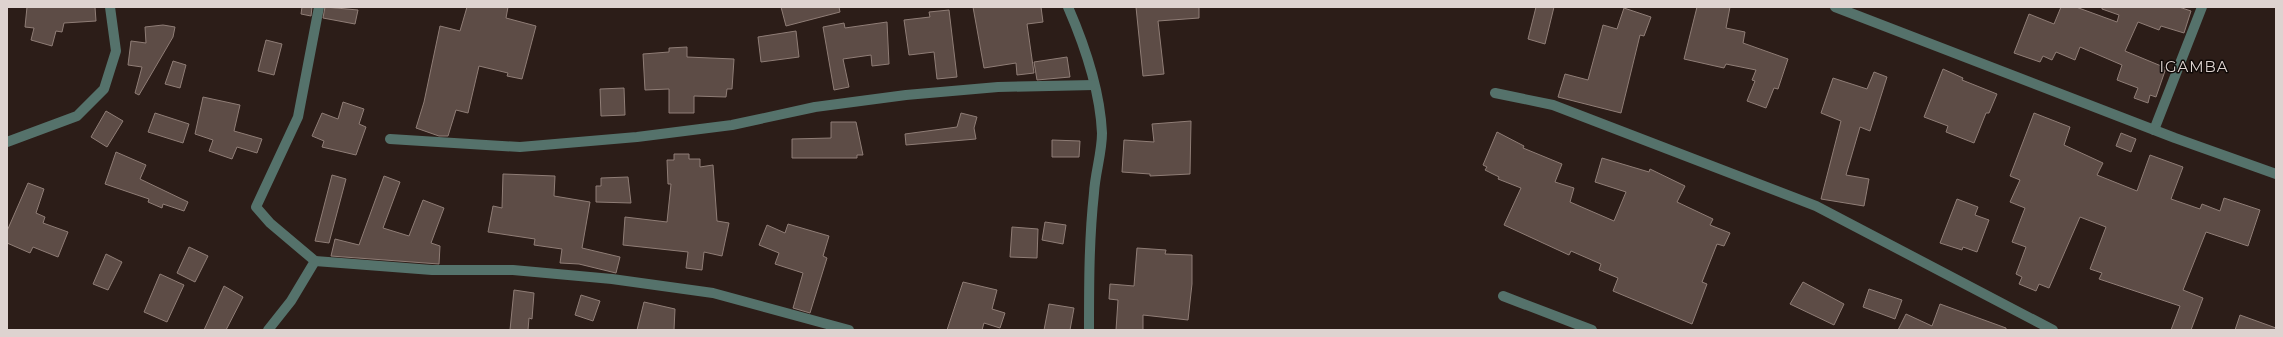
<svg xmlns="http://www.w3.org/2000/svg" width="2283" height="337" font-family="Montserrat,sans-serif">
	<rect width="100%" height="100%" fill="#2c1d18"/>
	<g fill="#5d4c46" stroke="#8f7d76">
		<path d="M27 7H95L96 21 64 23 62 32 56 31 52 46 31 40 34 28 25 27Z"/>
		<path d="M302 7H312L311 16 301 14Z"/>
		<path d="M325 7 358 10 355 24 323 18Z"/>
		<path d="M467 7H508L506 18 536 26 522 79 507 76 508 73 479 66 468 113 456 110 448 136H439L416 128 424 102 440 26 460 31Z"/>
		<path d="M781 7H839L840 12 786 26Z"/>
		<path d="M973 7H1041L1043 22 1027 24 1034 73 1017 75 1016 63 984 68Z"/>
		<path d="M1136 7H1199V18L1158 21 1164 74 1143 76Z"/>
		<path d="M1536 7H1554L1545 44 1528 39Z"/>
		<path d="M1697 7H1730L1726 28 1745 32 1743 43 1788 59 1778 89 1774 88 1766 108 1747 101 1755 81 1752 80 1756 70 1726 64 1724 68 1684 59Z"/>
		<path d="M2061 7H2076L2117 22 2119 15 2102 9V7H2179L2191 11 2184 33 2161 26 2159 30 2138 22 2125 51 2166 68 2156 97 2150 95 2148 103 2134 98 2138 88 2117 80 2122 65 2080 47 2075 60 2056 52 2052 60 2043 56 2040 62 2014 53 2029 14 2054 24Z"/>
		<path d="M1624 8 1651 17 1644 36 1640 35 1621 113 1558 97 1565 74 1588 80 1603 25 1617 29Z"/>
		<path d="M949 10 957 77 937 79 934 52 909 55 904 20 930 17 929 12Z"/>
		<path d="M887 22 889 64 872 66 871 55 843 59 849 87 834 90 823 27 844 23 845 28Z"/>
		<path d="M163 25 175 27 173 37 139 95 135 93 142 67 128 65 131 41 146 43 145 27Z"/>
		<path d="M796 31 799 57 761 62 758 37Z"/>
		<path d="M266 40 282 44 274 75 258 71Z"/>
		<path d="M687 47V57L734 59 732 89H727L726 97 694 96V113H669V89L645 90 643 54 669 52V48Z"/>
		<path d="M1067 57 1070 77 1037 80 1034 62Z"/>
		<path d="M173 61 186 65 180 88 165 84Z"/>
		<path d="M1943 69 1963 78 1962 80 1997 94 1989 113H1986L1974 143 1946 132 1948 126 1924 117Z"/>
		<path d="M1874 72 1887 77 1870 131 1860 127 1846 175 1869 179 1864 206 1821 199 1841 121 1821 113 1833 78 1867 89Z"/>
		<path d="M624 88 625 115 601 116 600 89Z"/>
		<path d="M203 97 240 105 234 131 262 139 257 153 237 147 232 159 209 151 213 140 195 134Z"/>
		<path d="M343 102 364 109 359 124 366 127 356 155 322 147 324 141 312 136 322 113 338 119Z"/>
		<path d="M106 111 123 121 107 147 91 137Z"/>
		<path d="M155 113 189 124 183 143 148 132Z"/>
		<path d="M961 113 977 117 974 128 976 139 906 145 905 134 957 127Z"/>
		<path d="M2034 113 2070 127 2064 145 2103 163 2097 175 2137 191 2150 155 2183 167 2171 199 2200 209 2202 204 2220 211 2224 198 2260 210 2248 246 2206 232 2183 290 2203 298 2191 330H2171L2180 306 2099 279 2102 273 2090 269 2106 227 2080 217 2049 288 2039 284 2036 291 2019 284 2022 277 2016 274 2026 247 2012 242 2025 208 2010 202 2020 180 2010 176Z"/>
		<path d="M1191 121 1190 174 1150 176V174L1122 172 1124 140 1154 142 1152 124Z"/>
		<path d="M831 122H856L863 155H857V158H792V139L831 138Z"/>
		<path d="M1497 132 1524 146 1523 148 1562 164 1555 182 1574 188 1570 202 1614 221 1626 192 1595 182 1602 158 1649 172 1650 169 1685 186 1677 202 1713 219 1710 225 1730 233 1724 246 1717 244 1702 282 1707 284 1692 324 1613 291 1618 278 1599 270 1601 264 1571 251 1569 255 1504 225 1521 188 1498 179 1499 177 1485 170 1487 167 1483 165Z"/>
		<path d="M2121 133 2136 139 2131 152 2116 146Z"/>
		<path d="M1052 140 1080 141 1079 157H1052Z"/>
		<path d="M116 152 146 165 140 179 188 202 184 211 163 204 162 208 148 202 149 199 105 184Z"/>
		<path d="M674 154H689V159H700V167L713 165 717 221 729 223 722 256 704 252 702 270 686 268 688 252 623 245 625 217 667 222 671 184H668L667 160H674Z"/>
		<path d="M503 174 555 176 554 196 590 202 582 248 620 257 616 273 579 264 560 263 562 249 534 245 535 239 488 232 493 206 502 208Z"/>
		<path d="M332 175 346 179 329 243 315 241Z"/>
		<path d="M384 176 400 182 383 228 409 236 423 200 444 208 431 243 440 246 439 264 331 256 335 239 359 245Z"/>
		<path d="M628 177 631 203 596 202V186H601V178Z"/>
		<path d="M28 183 44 189 36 213 45 217 43 223 68 232 58 257 33 247 30 253 7 243V231Z"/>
		<path d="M1957 199 1978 207 1975 215 1989 220 1977 252 1963 247 1962 250 1940 243Z"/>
		<path d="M1045 222 1066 225 1063 244 1042 240Z"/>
		<path d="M788 224 829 236 823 256 827 258 810 313 793 308 803 273 775 264 779 253 759 245 767 225 785 233Z"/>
		<path d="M1012 227 1038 229 1037 258 1010 257Z"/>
		<path d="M189 247 208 256 195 282 177 273Z"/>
		<path d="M1137 248 1166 250 1165 254 1192 255V284L1188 320 1143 315V330H1116L1118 300 1109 299 1110 284 1134 286Z"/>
		<path d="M106 254 122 262 108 290 93 284Z"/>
		<path d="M160 274 184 285 167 322 144 312Z"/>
		<path d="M963 282 997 290 992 309 1005 313 1000 328 984 323 982 330H947Z"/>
		<path d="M1803 282 1844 304 1834 325 1790 304Z"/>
		<path d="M224 286 243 297 226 330H204Z"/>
		<path d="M1869 289 1902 300 1895 319 1863 307Z"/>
		<path d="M514 290 534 293 532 319 529 318 528 330H510Z"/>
		<path d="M581 295 600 301 593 321 575 315Z"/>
		<path d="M644 302 675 309 674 330H637Z"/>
		<path d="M1049 304 1074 308 1070 330H1044Z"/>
		<path d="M1940 304 2006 328V330H1898L1906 314 1932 326Z"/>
		<path d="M2240 315 2276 328V330H2235Z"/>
	</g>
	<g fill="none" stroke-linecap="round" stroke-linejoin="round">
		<g stroke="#55726b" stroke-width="10">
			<path d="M1068 7C1085 46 1100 90 1102 133 1102 153 1095 173 1094 193 1089 239 1089 284 1089 330"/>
			<path d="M1835 7 2175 138 2276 174"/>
			<path d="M1495 93 1553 105 1816 206 2053 330"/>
			<path d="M2154 130 2202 7"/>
			<path d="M390 139 520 147 637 137 732 125 815 107 906 95 998 87 1094 85"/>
			<path d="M7 142 77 116 104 89 116 51 110 7"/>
			<path d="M315 261 432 270H513L612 279 713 293 849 330"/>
			<path d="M1503 296 1592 330"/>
			<path d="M268 330 291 301 315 261 270 223 256 207 298 117 319 7"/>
		</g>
	</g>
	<g text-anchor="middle" stroke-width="3" stroke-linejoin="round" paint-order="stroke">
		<g font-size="15" letter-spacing="1" fill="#ded3d0" stroke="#0f0907">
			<text x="2194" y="72">IGAMBA</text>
		</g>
	</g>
	<rect width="2283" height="337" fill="none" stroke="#ded3d0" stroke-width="16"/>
</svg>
